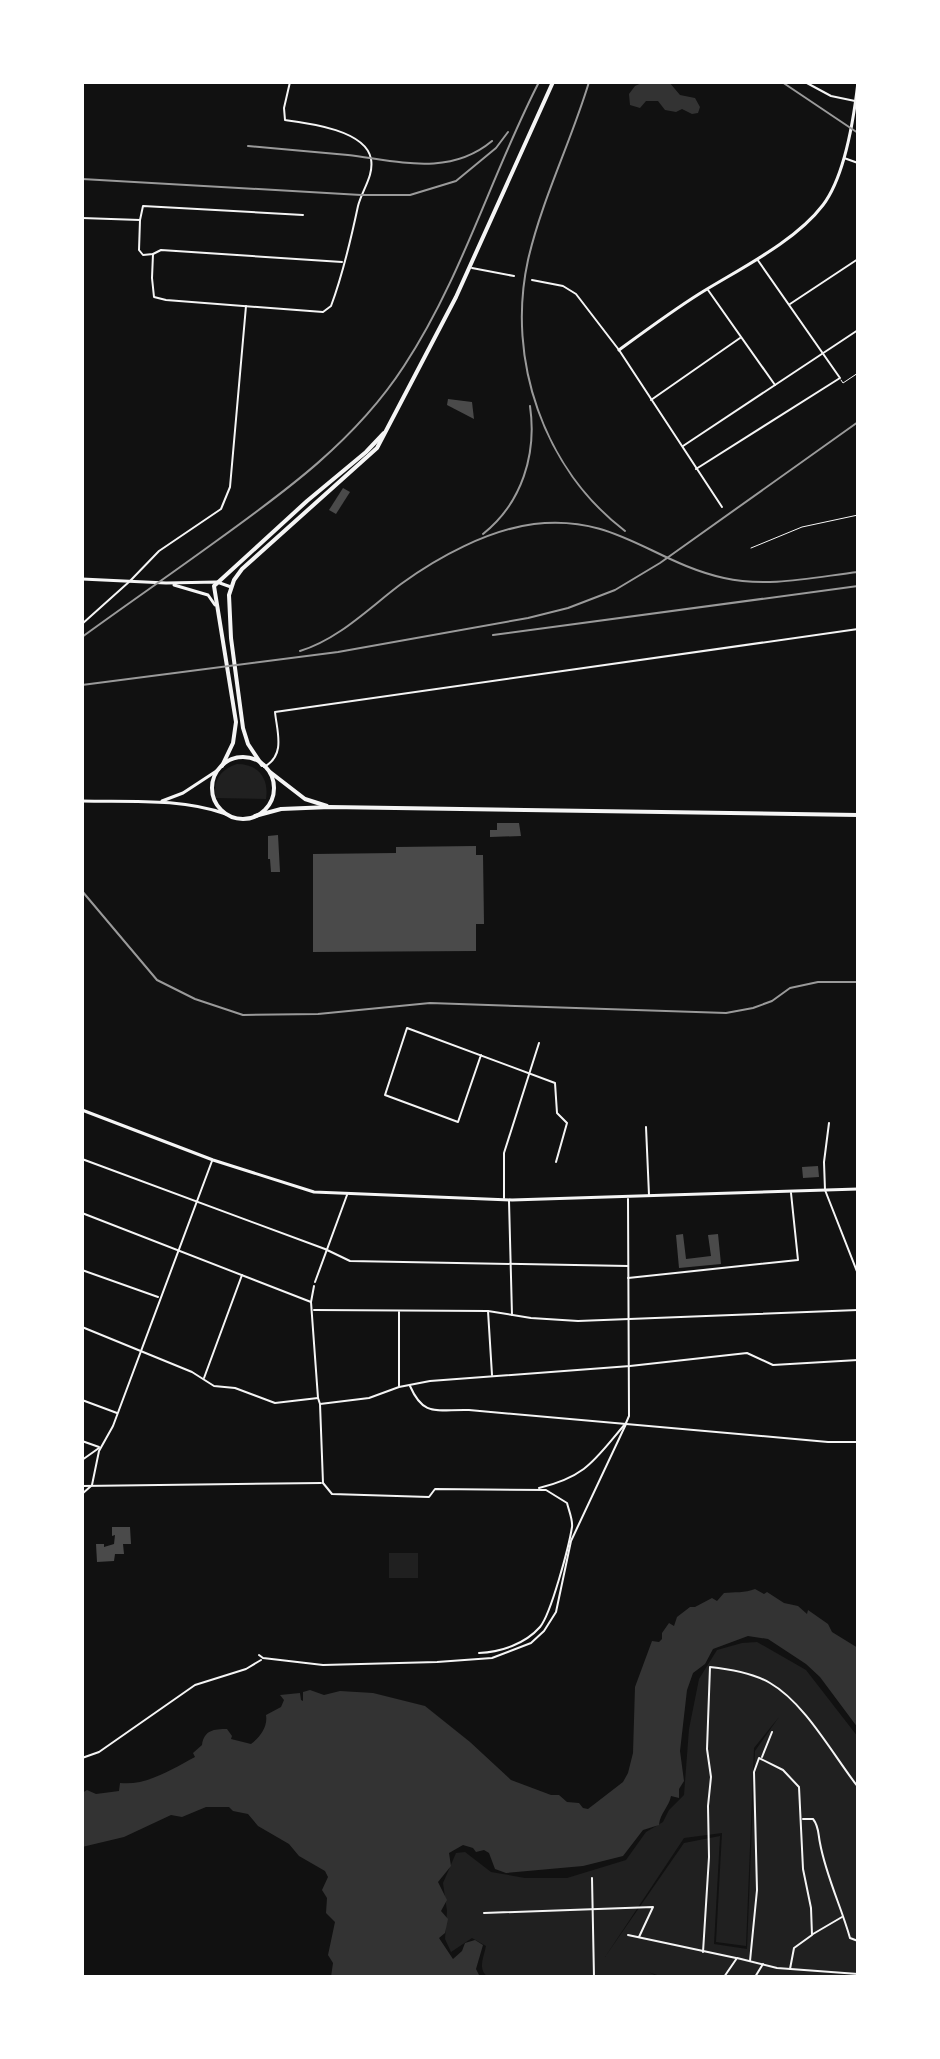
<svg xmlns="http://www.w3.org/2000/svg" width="940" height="2059" font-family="Lato,sans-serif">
	<rect width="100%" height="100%" fill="#111"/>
	<g fill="#202020" fill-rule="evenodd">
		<path d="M237 764C259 764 269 779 266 799L216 798C212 781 221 769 237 764Z"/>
		<rect x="389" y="1553" width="29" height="25"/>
		<path d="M757 1642 806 1670 858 1737V1977H663L648 1972 659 1977H488C477 1969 484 1957 486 1946L472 1938 451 1952 445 1939 447 1911 443 1883 456 1853 465 1852 491 1872 525 1878H567L626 1860 646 1832 663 1822 669 1810 684 1795 689 1729 699 1679 717 1650 742 1643ZM779 1717 755 1751 747 1949 714 1944 720 1836 684 1843 605 1957 684 1838 722 1833 716 1942 746 1946 754 1748Z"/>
	</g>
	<g fill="#333">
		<path d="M644 82H669L680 95 695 98 700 107 698 113 692 114 682 109 676 112 665 110 658 101H646L640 108 630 105 629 94 635 86Z"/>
		<path d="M755 1589 764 1594 767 1592 784 1603 798 1606 807 1614 808 1610 828 1624 832 1632 858 1648V1728L820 1677 806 1664 768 1639 748 1636 713 1649 705 1664 693 1673 687 1690 680 1751 684 1781 679 1789V1798L671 1796C669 1807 660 1813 659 1825L643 1830 623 1856 583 1866 506 1873 495 1869 489 1853 484 1850 476 1852 473 1848 463 1845 449 1853 451 1866 438 1882 447 1900 441 1911 448 1919 445 1933 439 1938 453 1959 462 1951 465 1943 475 1940 483 1945 476 1969 480 1977H331L333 1963 328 1955 335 1922 326 1913 327 1898 322 1890 328 1877 325 1871 299 1856 289 1844 258 1826 248 1814 233 1811 229 1807H206L182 1817 171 1815 124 1837 82 1847V1793L87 1790 96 1794 119 1791 120 1783C147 1786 172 1769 195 1757L193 1753 202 1745C204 1730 214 1729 227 1729L232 1736 231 1739 251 1744C260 1737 268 1727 266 1715L281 1707 284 1700 280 1695 300 1693 301 1700 303 1701V1692L310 1690 324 1695 340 1691 373 1693 425 1706 470 1742 511 1780 551 1795H559L567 1802 579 1803 583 1808 588 1809 623 1782 628 1773 633 1753 635 1687 652 1641 659 1642 662 1639V1633L669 1623 674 1626 677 1617 690 1607H695L712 1598 717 1601 724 1593C734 1592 745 1593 755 1589Z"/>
	</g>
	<g fill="#4a4a4a">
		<path d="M448 399 472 402 474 419 447 405Z"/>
		<path d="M343 488 350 492 336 514 329 510Z"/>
		<path d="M497 823H519L521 836 490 837V830H497Z"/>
		<path d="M278 835 280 872H271L270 859H268V836Z"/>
		<path d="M476 846V855H483L484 924H476V951L313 952V854L396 853V847Z"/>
		<path d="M818 1166 819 1177 803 1178 802 1167Z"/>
		<path d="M683 1234 686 1259 711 1256 708 1235 718 1234 721 1264 679 1268 676 1235Z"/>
		<path d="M112 1527H130L131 1544H123L124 1554H115L114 1561 97 1562 96 1544H104V1547L114 1544 115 1535 112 1536Z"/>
	</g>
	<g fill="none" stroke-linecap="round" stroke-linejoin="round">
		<g stroke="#f5f5f5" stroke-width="1">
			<path d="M841 380 843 383 858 373"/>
			<path d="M751 548 802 527 858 515"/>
		</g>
		<g stroke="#f5f5f5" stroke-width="2">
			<path d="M259 1655 263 1658 323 1665 437 1662 492 1658 531 1643 544 1631 556 1612 571 1541 626 1424"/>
			<path d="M82 1758 99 1752 195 1685 246 1669 261 1660"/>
		</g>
		<g stroke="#f5f5f5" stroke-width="2">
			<path d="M805 82 831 96 855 101"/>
			<path d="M844 158 858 163"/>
			<path d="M82 218 140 220 143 206 303 215"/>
			<path d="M140 220 139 250 143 255 153 254 161 250 342 262"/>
			<path d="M153 254 152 278 154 297 166 300 323 312 331 306C343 274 351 239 358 206 362 190 374 176 371 159 366 130 308 123 285 120L284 108 290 82"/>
			<path d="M472 268 514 276"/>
			<path d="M532 280 563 286 576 294 619 350 722 507"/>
			<path d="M708 290 775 385"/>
			<path d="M790 304 858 259"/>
			<path d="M651 400 740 338"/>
			<path d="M683 446 858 330"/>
			<path d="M696 469 840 378 757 259"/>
			<path d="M82 624 130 581 159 551 221 509 230 487 246 306"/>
			<path d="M264 767C286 755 277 732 275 712L858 629"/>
			<path d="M82 982V996"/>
			<path d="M481 1055 458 1122 385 1095 407 1028 555 1083 557 1113 567 1123 556 1162"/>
			<path d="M829 1123 824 1162 825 1190 858 1274"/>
			<path d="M646 1127 649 1195"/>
			<path d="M82 1159 325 1249 350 1261 628 1266"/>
			<path d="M504 1198V1153L539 1043"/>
			<path d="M509 1201 512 1315"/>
			<path d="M82 1213 311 1302"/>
			<path d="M82 1270 158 1297"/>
			<path d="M628 1278 798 1260 791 1193"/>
			<path d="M315 1282 347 1195"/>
			<path d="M314 1286 311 1302 318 1398 320 1404 323 1483"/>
			<path d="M314 1310 488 1311 531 1318 578 1321 858 1310"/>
			<path d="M488 1311 492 1375"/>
			<path d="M399 1312V1386"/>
			<path d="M82 1327 192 1372 214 1386 235 1388 275 1403 318 1398"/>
			<path d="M204 1378 242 1275"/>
			<path d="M410 1386C424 1418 437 1409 469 1410L828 1442H858"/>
			<path d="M82 1400 117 1413"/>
			<path d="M320 1404 369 1398 399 1387 430 1381 630 1366 747 1353 773 1365 858 1360"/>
			<path d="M82 1441 99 1447"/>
			<path d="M82 1460 99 1448"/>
			<path d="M323 1483 332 1494 429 1497 435 1489 546 1490 567 1503C569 1511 573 1520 572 1527 569 1546 551 1614 540 1627 525 1644 501 1652 479 1653"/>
			<path d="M92 1485 99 1451 113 1426 212 1161"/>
			<path d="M82 1486 321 1483"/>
			<path d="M539 1488C588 1476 595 1459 626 1423L629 1416 628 1199"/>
			<path d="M82 1494 91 1486"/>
			<path d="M762 1757 772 1732"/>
			<path d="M803 1819H813C819 1826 818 1834 820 1843 826 1876 841 1906 850 1938L858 1941"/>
			<path d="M592 1878 594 1977"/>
			<path d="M484 1913 653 1907 639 1937"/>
			<path d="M813 1934 842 1917"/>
			<path d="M628 1935 736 1958"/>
			<path d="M703 1952 709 1857 708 1806 711 1777 707 1749 710 1667C729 1669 753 1673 770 1683 805 1703 833 1755 858 1787"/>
			<path d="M750 1961 757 1890 754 1772 759 1758 783 1770 799 1787 803 1869 811 1908 812 1935 794 1948 790 1969"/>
			<path d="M724 1977 737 1958 777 1968 858 1974"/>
			<path d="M755 1977 763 1964"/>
		</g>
		<g stroke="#f5f5f5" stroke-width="3">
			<path d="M619 350C645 331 672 311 699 294 739 269 795 242 823 205 845 176 854 117 858 82"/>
			<path d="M82 579 166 583 217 582 231 587"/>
			<path d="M174 585 208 595 215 605"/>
		</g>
		<g stroke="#f5f5f5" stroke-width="3">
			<path d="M82 801C130 802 181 798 226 814"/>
			<path d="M162 801 183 793 218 770"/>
			<path d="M82 1110 213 1160 314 1192 512 1200 858 1189"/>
		</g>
		<g stroke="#f5f5f5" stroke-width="4">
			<circle cx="243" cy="788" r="31"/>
			<path d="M262 765 248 744 243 728 231 638 229 595 234 580 242 569 377 448 456 297 553 82"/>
			<path d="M222 766 233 743 236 722 214 586 307 501 366 452 384 433"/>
			<path d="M270 772 305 799 327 806"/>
			<path d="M255 816 281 809 330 807 858 815"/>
		</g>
		<g stroke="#9a9a9a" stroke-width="2">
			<path d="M589 82C571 142 542 199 528 260 506 360 544 469 625 531"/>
			<path d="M782 82 858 133"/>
			<path d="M248 146C281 149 315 152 348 155 397 161 449 177 492 141"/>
			<path d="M82 179 361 195H410L456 181 496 148 508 132"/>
			<path d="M483 534C522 503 537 454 530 406"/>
			<path d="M493 635 858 586"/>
			<path d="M82 637C126 605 171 574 215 542 286 491 356 440 404 366 462 278 491 175 539 82"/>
			<path d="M300 651C339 639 369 608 401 584 438 557 488 530 534 524 616 514 652 562 724 578 767 588 815 577 858 572"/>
			<path d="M82 685 338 652 528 618 568 608 615 590 660 563 858 422"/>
			<path d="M82 891 157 980 195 999 243 1015 318 1014 430 1003 726 1013 753 1008 772 1001 790 988 818 982H858"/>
		</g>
	</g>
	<rect width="940" height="2059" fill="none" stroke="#ffffff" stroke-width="168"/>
</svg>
